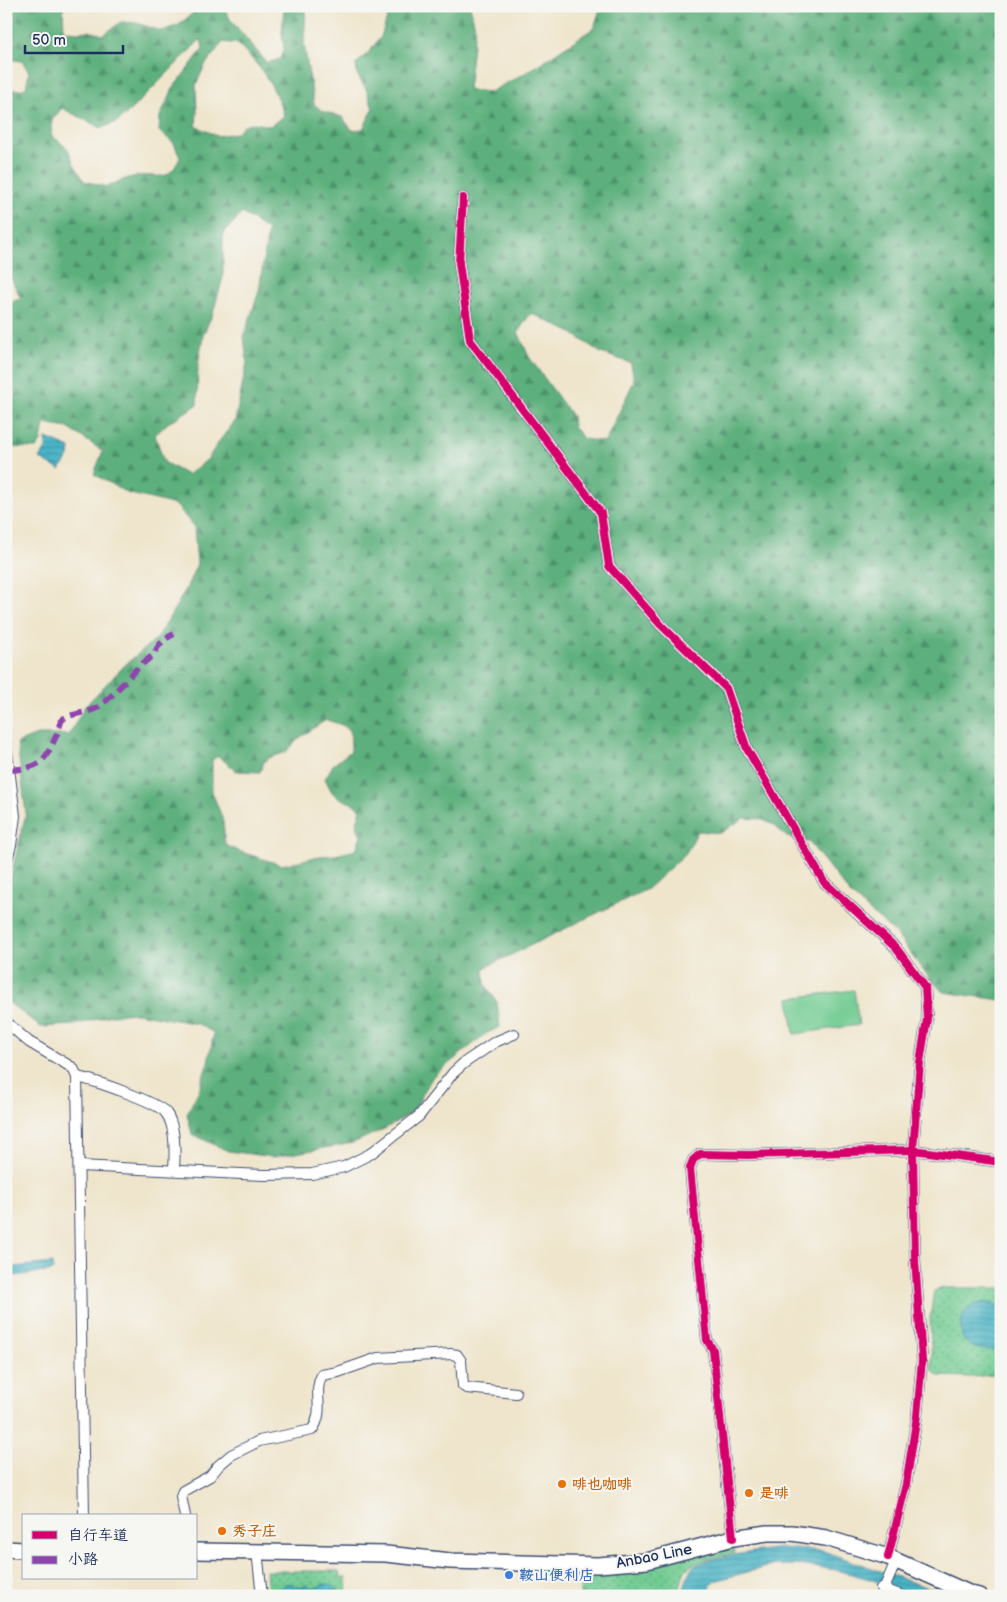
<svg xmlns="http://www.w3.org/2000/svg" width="1007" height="1602" font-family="'Balsamiq Sans','LXGW WenKai TC',sans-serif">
	<defs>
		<pattern id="forest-firs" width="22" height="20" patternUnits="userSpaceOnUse" patternTransform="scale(1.25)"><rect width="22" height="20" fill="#5db07d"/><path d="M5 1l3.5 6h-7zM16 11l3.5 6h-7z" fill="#4c906a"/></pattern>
		<pattern id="park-dots" width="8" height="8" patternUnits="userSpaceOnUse" patternTransform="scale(1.25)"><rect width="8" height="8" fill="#72cc93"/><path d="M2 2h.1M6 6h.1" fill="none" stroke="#5da67b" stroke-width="1.8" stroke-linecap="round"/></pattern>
		<pattern id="water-rules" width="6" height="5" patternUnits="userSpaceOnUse" patternTransform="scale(1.25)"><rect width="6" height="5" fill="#48b4c5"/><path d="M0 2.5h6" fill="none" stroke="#3b93a3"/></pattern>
	</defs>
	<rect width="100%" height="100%" fill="#f6f6f2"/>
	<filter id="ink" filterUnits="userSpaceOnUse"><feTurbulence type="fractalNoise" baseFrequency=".02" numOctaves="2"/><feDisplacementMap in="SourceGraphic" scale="10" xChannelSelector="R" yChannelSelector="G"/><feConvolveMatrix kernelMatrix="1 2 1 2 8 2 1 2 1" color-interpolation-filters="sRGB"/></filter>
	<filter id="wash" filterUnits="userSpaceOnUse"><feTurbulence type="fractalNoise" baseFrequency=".0096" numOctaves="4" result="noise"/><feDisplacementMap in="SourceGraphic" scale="20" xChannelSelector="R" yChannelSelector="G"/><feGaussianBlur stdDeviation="1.12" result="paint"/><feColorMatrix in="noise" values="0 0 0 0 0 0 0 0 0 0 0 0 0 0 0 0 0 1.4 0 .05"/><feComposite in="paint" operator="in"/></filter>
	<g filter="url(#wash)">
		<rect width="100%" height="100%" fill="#efe5cc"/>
		<path fill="#72cc93" stroke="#467e78" d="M854 990 859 1025 794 1034 789 998Z"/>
		<path fill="url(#forest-firs)" stroke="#3c706e" fill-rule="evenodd" d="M6 6H63L64 30 76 32 89 31 103 35 121 22 137 23 161 31 179 25 194 12 193 6H227L225 9 230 19 267 63 280 59 284 48 282 33 284 6H306L304 44 314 104 322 111 342 117 352 130 363 129 373 109 367 91 357 74 356 64 368 53 381 37 391 6H470L475 27 468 90 490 92 527 72 594 28 601 6H1001V1000L943 992 922 969 896 934 851 895 809 842 787 837 774 825 761 819 744 818 720 833 698 831 686 853 647 889 484 968 485 984 497 1002 500 1027 487 1033 433 1076 413 1112 386 1128 353 1143 273 1157 228 1151 192 1134 187 1114 199 1090 208 1062 214 1033 198 1024 137 1013 111 1015 74 1025 41 1027 8 1002 6 998V896L26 813 17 743 37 735H69L85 706 125 665 158 637 185 591 197 564 194 527 176 505 127 493 94 474 103 451 68 428 44 424 41 441 36 448 6 447V303L21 299 12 280 6 275V89L18 90 26 88 29 72 22 61 6 59ZM201 39 203 49 174 87 160 116 159 131 174 143 180 158C167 185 159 173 137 176 126 178 117 182 107 187L84 181 73 162 68 149 51 135 52 120 62 108 101 128 117 122 136 105ZM223 42 238 44C260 66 275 85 284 116L270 126 254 123 243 126 236 133 217 136 196 126 197 111 196 85 205 65ZM242 213 268 230 259 291 244 336 247 363 235 421 221 439 207 460 187 475 164 462 155 435 168 423 197 405 198 365 203 335 213 313 223 277V234ZM531 313 572 333 601 353 631 363 634 381 605 442 584 439 573 427 572 416 529 357 518 332ZM326 720C350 727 351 726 351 751L333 765 325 779C328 783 330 790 333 793 342 802 352 800 361 810L356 825 361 835 356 850 335 855 320 856 282 865 238 851 225 845 223 820 212 792V760L218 756 237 771 260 772 264 762 269 758 286 752 299 738Z"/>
		<g fill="url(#park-dots)" stroke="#467e78">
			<path d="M943 1288H1001V1374L972 1377 939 1376 932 1370 930 1318 934 1291Z"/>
			<path d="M734 1541 735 1553C723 1556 688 1561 684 1573 681 1581 681 1588 677 1596H580L581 1570Z"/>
			<path d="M266 1571H339L340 1577H346L347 1596H268Z"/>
		</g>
		<g fill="url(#water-rules)" stroke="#327292">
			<path d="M46 438 70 448 69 456 60 470 40 459 46 448Z"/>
			<path d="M52 1263 53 1271 6 1277V1268Z"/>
			<path d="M986 1302 1001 1306V1350C990 1350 974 1351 966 1342 962 1339 961 1332 961 1327 961 1311 971 1304 986 1302Z"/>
			<path d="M782 1548 823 1551 952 1596H913L870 1579 836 1570 798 1565H774L718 1580 711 1585 709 1596H680C687 1588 685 1576 692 1568 701 1558 766 1550 782 1548Z"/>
			<path d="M287 1583 301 1588 306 1585 312 1589C323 1586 326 1579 337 1590L333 1596H285L279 1590Z"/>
		</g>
	</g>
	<g filter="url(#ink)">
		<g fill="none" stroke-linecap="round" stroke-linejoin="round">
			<defs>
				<g id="minor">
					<path d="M463 198 459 263 470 340 601 513 609 566 661 625 726 688 747 749 824 882 896 948 925 987 927 1019 920 1062 913 1150 915 1259 922 1360 917 1416 906 1484 888 1557"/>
					<path d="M6 744 15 816 11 845 6 863"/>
					<path d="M6 1022 29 1042 73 1068 77 1077 84 1516"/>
					<path d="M77 1077C93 1080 158 1102 166 1113 176 1126 175 1154 174 1169"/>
					<path d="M79 1166 264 1175 312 1174 344 1167 370 1154 419 1116 453 1073 464 1063 495 1042 514 1034"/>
					<path d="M185 1516 181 1496 183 1491 210 1476 219 1465 231 1455 259 1441 312 1430C326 1410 312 1393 322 1375L338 1372 378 1358 451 1354 457 1355 461 1361 463 1386 467 1388 516 1393"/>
					<path d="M733 1538 713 1350 707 1340 690 1168 693 1160 700 1154 748 1155 913 1150 1001 1162"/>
					<path d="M257 1551 262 1596"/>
					<path d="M881 1588 884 1589 896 1561"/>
					<path d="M884 1589 902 1596"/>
				</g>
				<g id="secondary">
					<path d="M6 1549 24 1550"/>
					<path d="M196 1551 386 1554 450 1561 598 1565 647 1561 733 1538 767 1533H792L826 1538 888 1557 971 1594 979 1596"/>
				</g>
			</defs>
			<use href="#minor" stroke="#3b4a6e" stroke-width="12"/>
			<use href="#secondary" stroke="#3b4a6e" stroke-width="18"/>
			<use href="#minor" stroke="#fff" stroke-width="10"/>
			<use href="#secondary" stroke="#fff" stroke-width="15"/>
			<path stroke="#8e44ad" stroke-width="6" stroke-dasharray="12 6" stroke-linecap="butt" d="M10 770C41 768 44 763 57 734 59 730 60 723 62 720 68 713 88 714 98 707 119 692 132 669 154 655 157 645 164 639 174 634"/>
			<defs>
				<g id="cycleway">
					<path d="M463 198 459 263 470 340 601 513 609 566 661 625 726 688 747 749 824 882 896 948 925 987 927 1019 920 1062 913 1150 915 1259 922 1360 917 1416 906 1484 888 1557"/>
					<path d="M733 1538 713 1350 707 1340 690 1168 693 1160 700 1154 748 1155 913 1150 1001 1162"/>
				</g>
			</defs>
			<use href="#cycleway" stroke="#f6f6f2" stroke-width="11"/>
			<use href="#cycleway" stroke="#d6006c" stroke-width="8"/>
		</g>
	</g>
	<g fill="#e8710a" stroke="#f6f6f2" stroke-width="2">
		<circle cx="562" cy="1484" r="5"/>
		<circle cx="749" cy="1493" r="5"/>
		<circle cx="222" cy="1531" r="5"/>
	</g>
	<circle fill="#3f7fe0" stroke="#f6f6f2" stroke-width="2" cx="509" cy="1575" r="5"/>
	<g text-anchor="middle" stroke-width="4" stroke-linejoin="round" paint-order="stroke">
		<g font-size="15" font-weight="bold" fill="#c56008" stroke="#f6f6f2" text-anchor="start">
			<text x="572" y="1489">啡也咖啡</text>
			<text x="759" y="1498">是啡</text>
			<text x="232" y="1536">秀子庄</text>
		</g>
		<g font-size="15" fill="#1b2f5e" stroke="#f6f6f2">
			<text transform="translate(654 1556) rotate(-11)" y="5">Anbao Line</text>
		</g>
		<g font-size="15" font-weight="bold" fill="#366cbe" stroke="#f6f6f2" text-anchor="start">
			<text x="519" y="1580">鞍山便利店</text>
		</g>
	</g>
	<rect width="1007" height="1602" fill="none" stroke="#f6f6f2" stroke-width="25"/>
	<rect x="22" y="1514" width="175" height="65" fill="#f6f6f2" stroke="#9ea6b7"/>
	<rect x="32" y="1531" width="25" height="8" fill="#d6006c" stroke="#9ea6b7"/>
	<text x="68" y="1540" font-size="15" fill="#1b2f5e">自行车道</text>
	<rect x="32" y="1556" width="25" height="8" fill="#8e44ad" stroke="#9ea6b7"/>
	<text x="68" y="1564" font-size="15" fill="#1b2f5e">小路</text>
	<path d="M25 45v8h98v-8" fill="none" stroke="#1b2f5e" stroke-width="2.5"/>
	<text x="32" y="45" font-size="15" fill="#1b2f5e" stroke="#f6f6f2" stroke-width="4" paint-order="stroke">50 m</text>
</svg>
